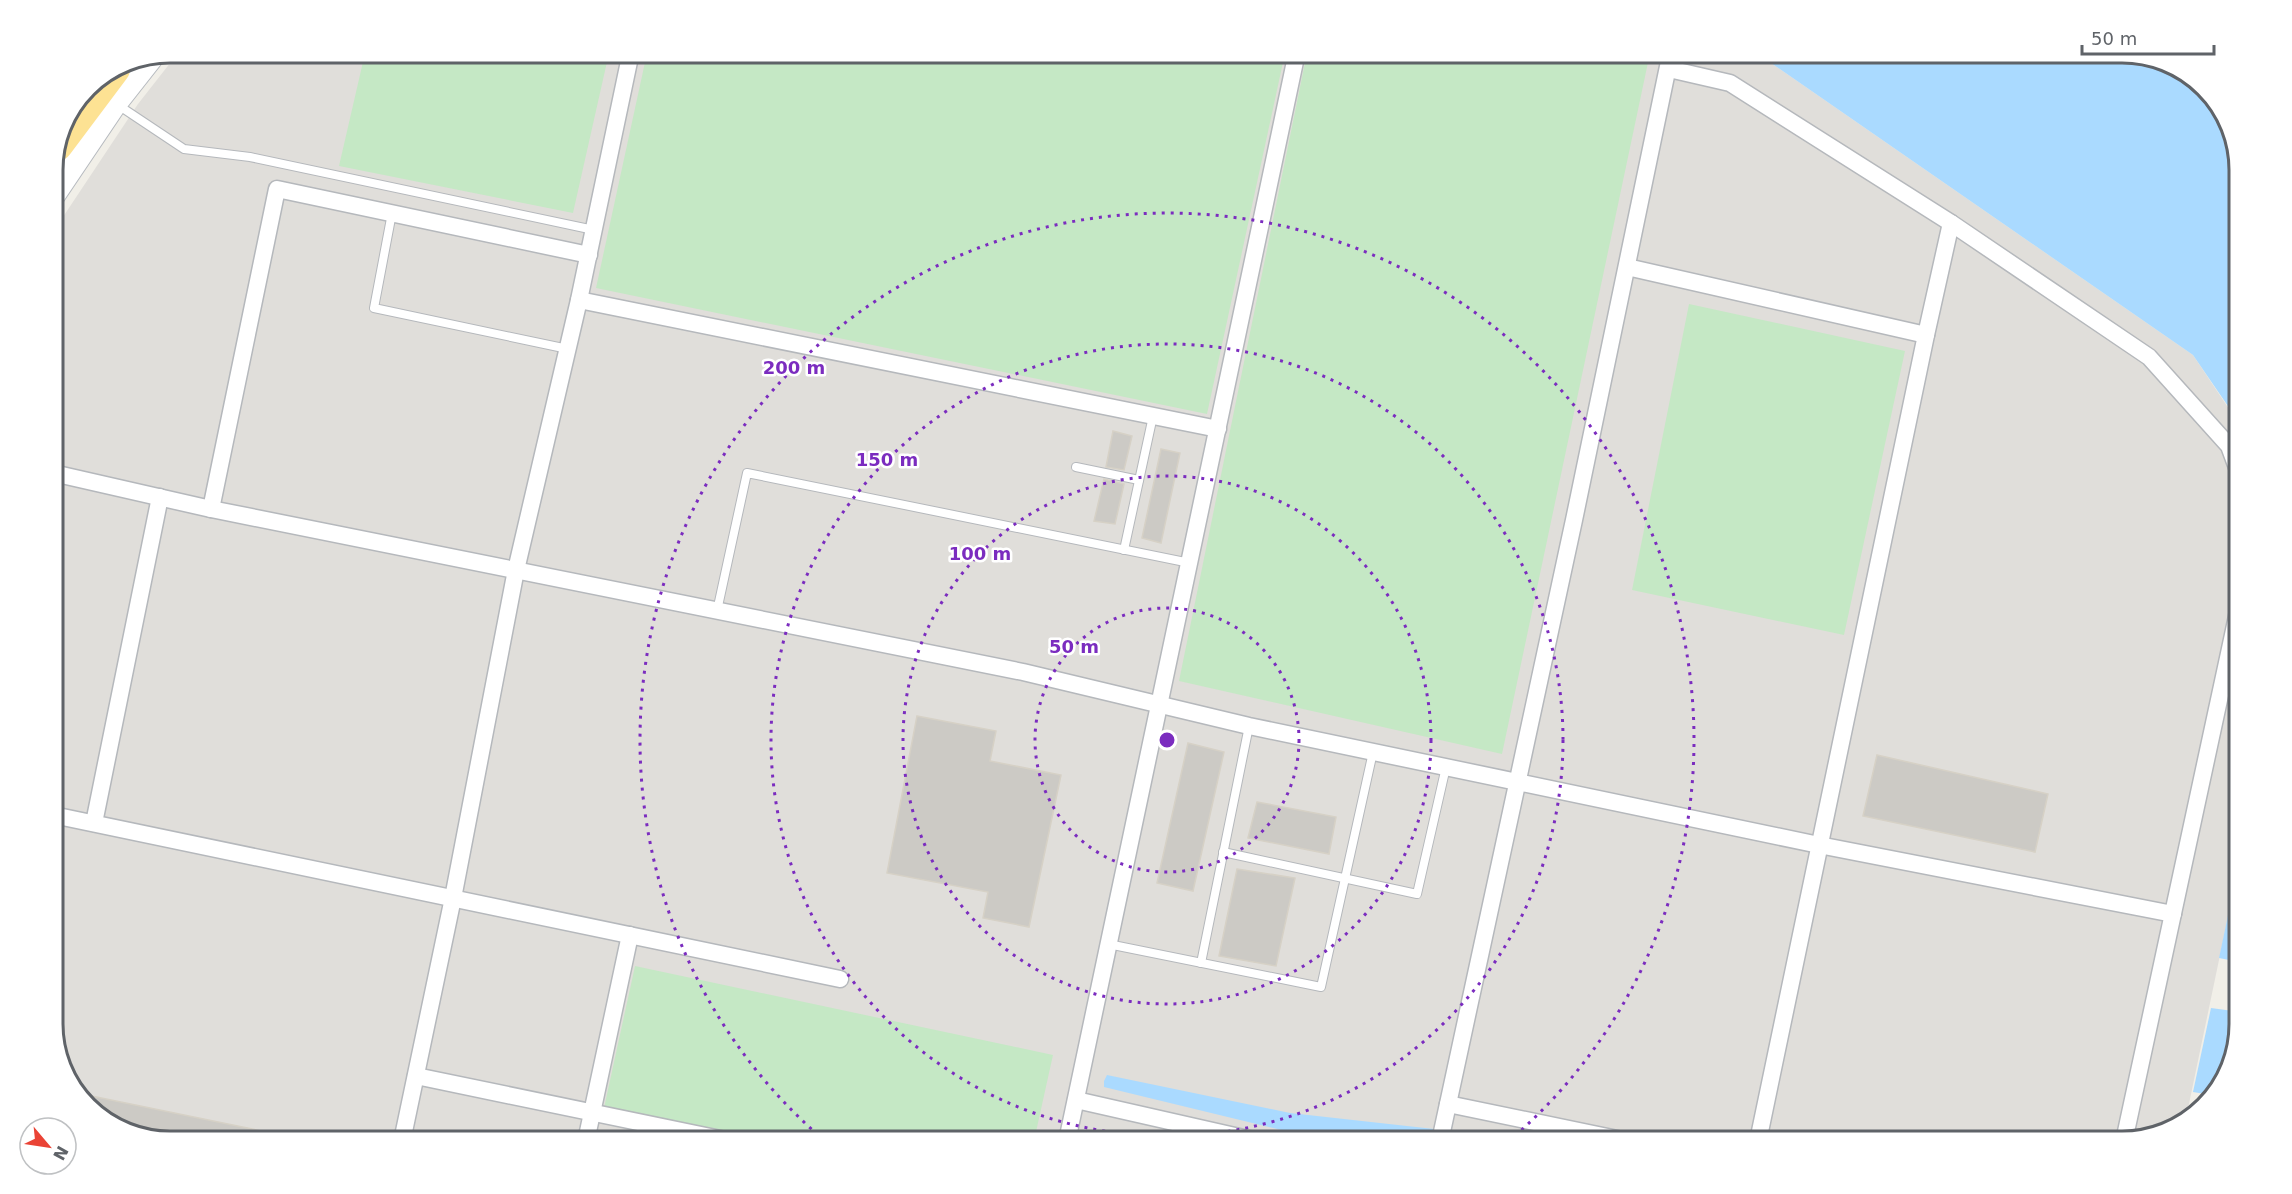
<svg xmlns="http://www.w3.org/2000/svg" width="2292" height="1194" font-family="'DejaVu Sans',sans-serif">
	<rect width="100%" height="100%" fill="#f1efe8"/>
	<path fill="#e0deda" d="M178 53H1761V56L2193 355 2239 424V864L2185 1123 2123 1141H170L118 1129 72 1089 53 1032V232L138 104Z"/>
	<g fill="#c5e8c5">
		<path d="M365 53H609L573 213 339 166Z"/>
		<path d="M647 53H1285L1207 414 596 288Z"/>
		<path d="M1307 53H1650L1502 754 1179 681Z"/>
		<path d="M1689 304 1905 351 1844 635 1632 590Z"/>
		<path d="M635 966 1053 1055 1034 1141H762L604 1108Z"/>
	</g>
	<g fill="#aadaff">
		<path d="M1761 53 2122 52 2174 65 2220 105 2239 162V405L2232 412 2193 355 1761 56Z"/>
		<path d="M2238 868H2239V962L2219 958Z"/>
		<path d="M2211 1008 2233 1011 2232 1017 2239 1019V1024L2227 1076 2211 1095 2193 1092Z"/>
		<path d="M1107 1075 1290 1113 1434 1129 1493 1141H1327L1104 1087V1081Z"/>
	</g>
	<g fill="#cccac5" stroke="#d6d1c6" stroke-width="1.5">
		<path d="M1113 431 1132 436 1124 470 1106 467Z"/>
		<path d="M1161 449 1180 453 1161 543 1142 538Z"/>
		<path d="M1104 479 1124 484 1115 524 1094 521Z"/>
		<path d="M917 716 996 731 990 761 1061 775 1029 927 983 918 988 892 887 873Z"/>
		<path d="M1188 743 1224 752 1193 891 1157 883Z"/>
		<path d="M1877 755 2048 794 2035 852 1863 816Z"/>
		<path d="M1257 802 1336 817 1329 854 1248 838Z"/>
		<path d="M1237 869 1295 878 1276 966 1219 956Z"/>
		<path d="M77 1093 281 1135V1142H170L118 1129Z"/>
	</g>
	<g fill="none" stroke-linecap="round" stroke-linejoin="round">
		<defs>
			<g id="lane">
				<path d="M118 105 184 149 250 157 594 230"/>
				<path d="M392 213 374 308 568 349"/>
				<path d="M1076 467 1139 480"/>
				<path d="M1124 550 1153 416"/>
				<path d="M717 611 747 473 1190 563"/>
				<path d="M1223 852 1417 894 1446 767"/>
				<path d="M1108 944 1321 987 1373 752"/>
				<path d="M1201 963 1249 726"/>
			</g>
			<g id="street">
				<path d="M1669 69 1730 83 1951 223 2149 357 2229 446 2239 473"/>
				<path d="M1627 267 1926 335"/>
				<path d="M579 300 1218 429"/>
				<path d="M53 473 211 509 1023 672 1249 726 1819 845 2173 914"/>
				<path d="M211 509 277 189 589 255"/>
				<path d="M53 815 840 979"/>
				<path d="M94 823 160 497"/>
				<path d="M416 1076 730 1141"/>
				<path d="M1076 1100 1257 1141"/>
				<path d="M1448 1104 1627 1141"/>
				<path d="M402 1141 453 898 516 570 579 300 631 52"/>
				<path d="M586 1141 630 935"/>
				<path d="M1067 1141 1297 52"/>
				<path d="M1440 1141 1574 520 1671 52"/>
				<path d="M1758 1141 1926 335 1951 223"/>
				<path d="M2124 1141 2239 607"/>
			</g>
			<path id="secondary" d="M53 195 115 103 152 56"/>
			<path id="highway" d="M57 145 114 69"/>
		</defs>
		<use href="#lane" stroke="#b5b8bc" stroke-width="10"/>
		<use href="#street" stroke="#b5b8bc" stroke-width="19"/>
		<use href="#secondary" stroke="#b6babf" stroke-width="26"/>
		<use href="#highway" stroke="#f9ab00" stroke-width="34"/>
		<use href="#lane" stroke="#fff" stroke-width="8"/>
		<use href="#street" stroke="#fff" stroke-width="16"/>
		<use href="#secondary" stroke="#fff" stroke-width="24"/>
		<use href="#highway" stroke="#fde293" stroke-width="32"/>
	</g>
	<g fill="none" stroke="#7b2cbf" stroke-width="3" stroke-dasharray="3 6">
		<circle cx="1167" cy="740" r="132"/>
		<circle cx="1167" cy="740" r="264"/>
		<circle cx="1167" cy="740" r="396"/>
		<path d="M825 1141A527 527 0 1 1 1509 1141"/>
	</g>
	<path d="M0 0H2292V1194H0ZM170 63H2122A107 107 0 0 1 2229 170V1024A107 107 0 0 1 2122 1131H170A107 107 0 0 1 63 1024V170A107 107 0 0 1 170 63Z" fill="#fff" fill-rule="evenodd"/>
	<path fill="none" stroke="#5f6368" stroke-width="3" d="M170 63H2122A107 107 0 0 1 2229 170V1024A107 107 0 0 1 2122 1131H170A107 107 0 0 1 63 1024V170A107 107 0 0 1 170 63Z"/>
	<circle cx="1167" cy="740" r="9" fill="#7b2cbf" stroke="#fff" stroke-width="3"/>
	<g font-size="18" text-anchor="middle" font-weight="bold" fill="#7b2cbf" stroke="#fff" stroke-width="5" stroke-linejoin="round" paint-order="stroke">
		<text x="794" y="374">200 m</text>
		<text x="887" y="466">150 m</text>
		<text x="980" y="560">100 m</text>
		<text x="1074" y="653">50 m</text>
	</g>
	<g transform="translate(48 1146) rotate(119)"><circle r="28" fill="#ffffff" stroke="#bfc1c3" stroke-width="1.5"/>
	<path d="M0-4.5L10 22L0 15L-10 22Z" fill="#ea4335"/>
	<text y="-9" font-size="16" font-weight="bold" text-anchor="middle" fill="#5f6368">N</text>
	</g>
	<path d="M2082 45v9h132v-9" fill="none" stroke="#5f6368" stroke-width="3"/>
	<text x="2091" y="45" font-size="18" fill="#5f6368" stroke="#ffffff" stroke-width="4.5" paint-order="stroke">50 m</text>
</svg>
